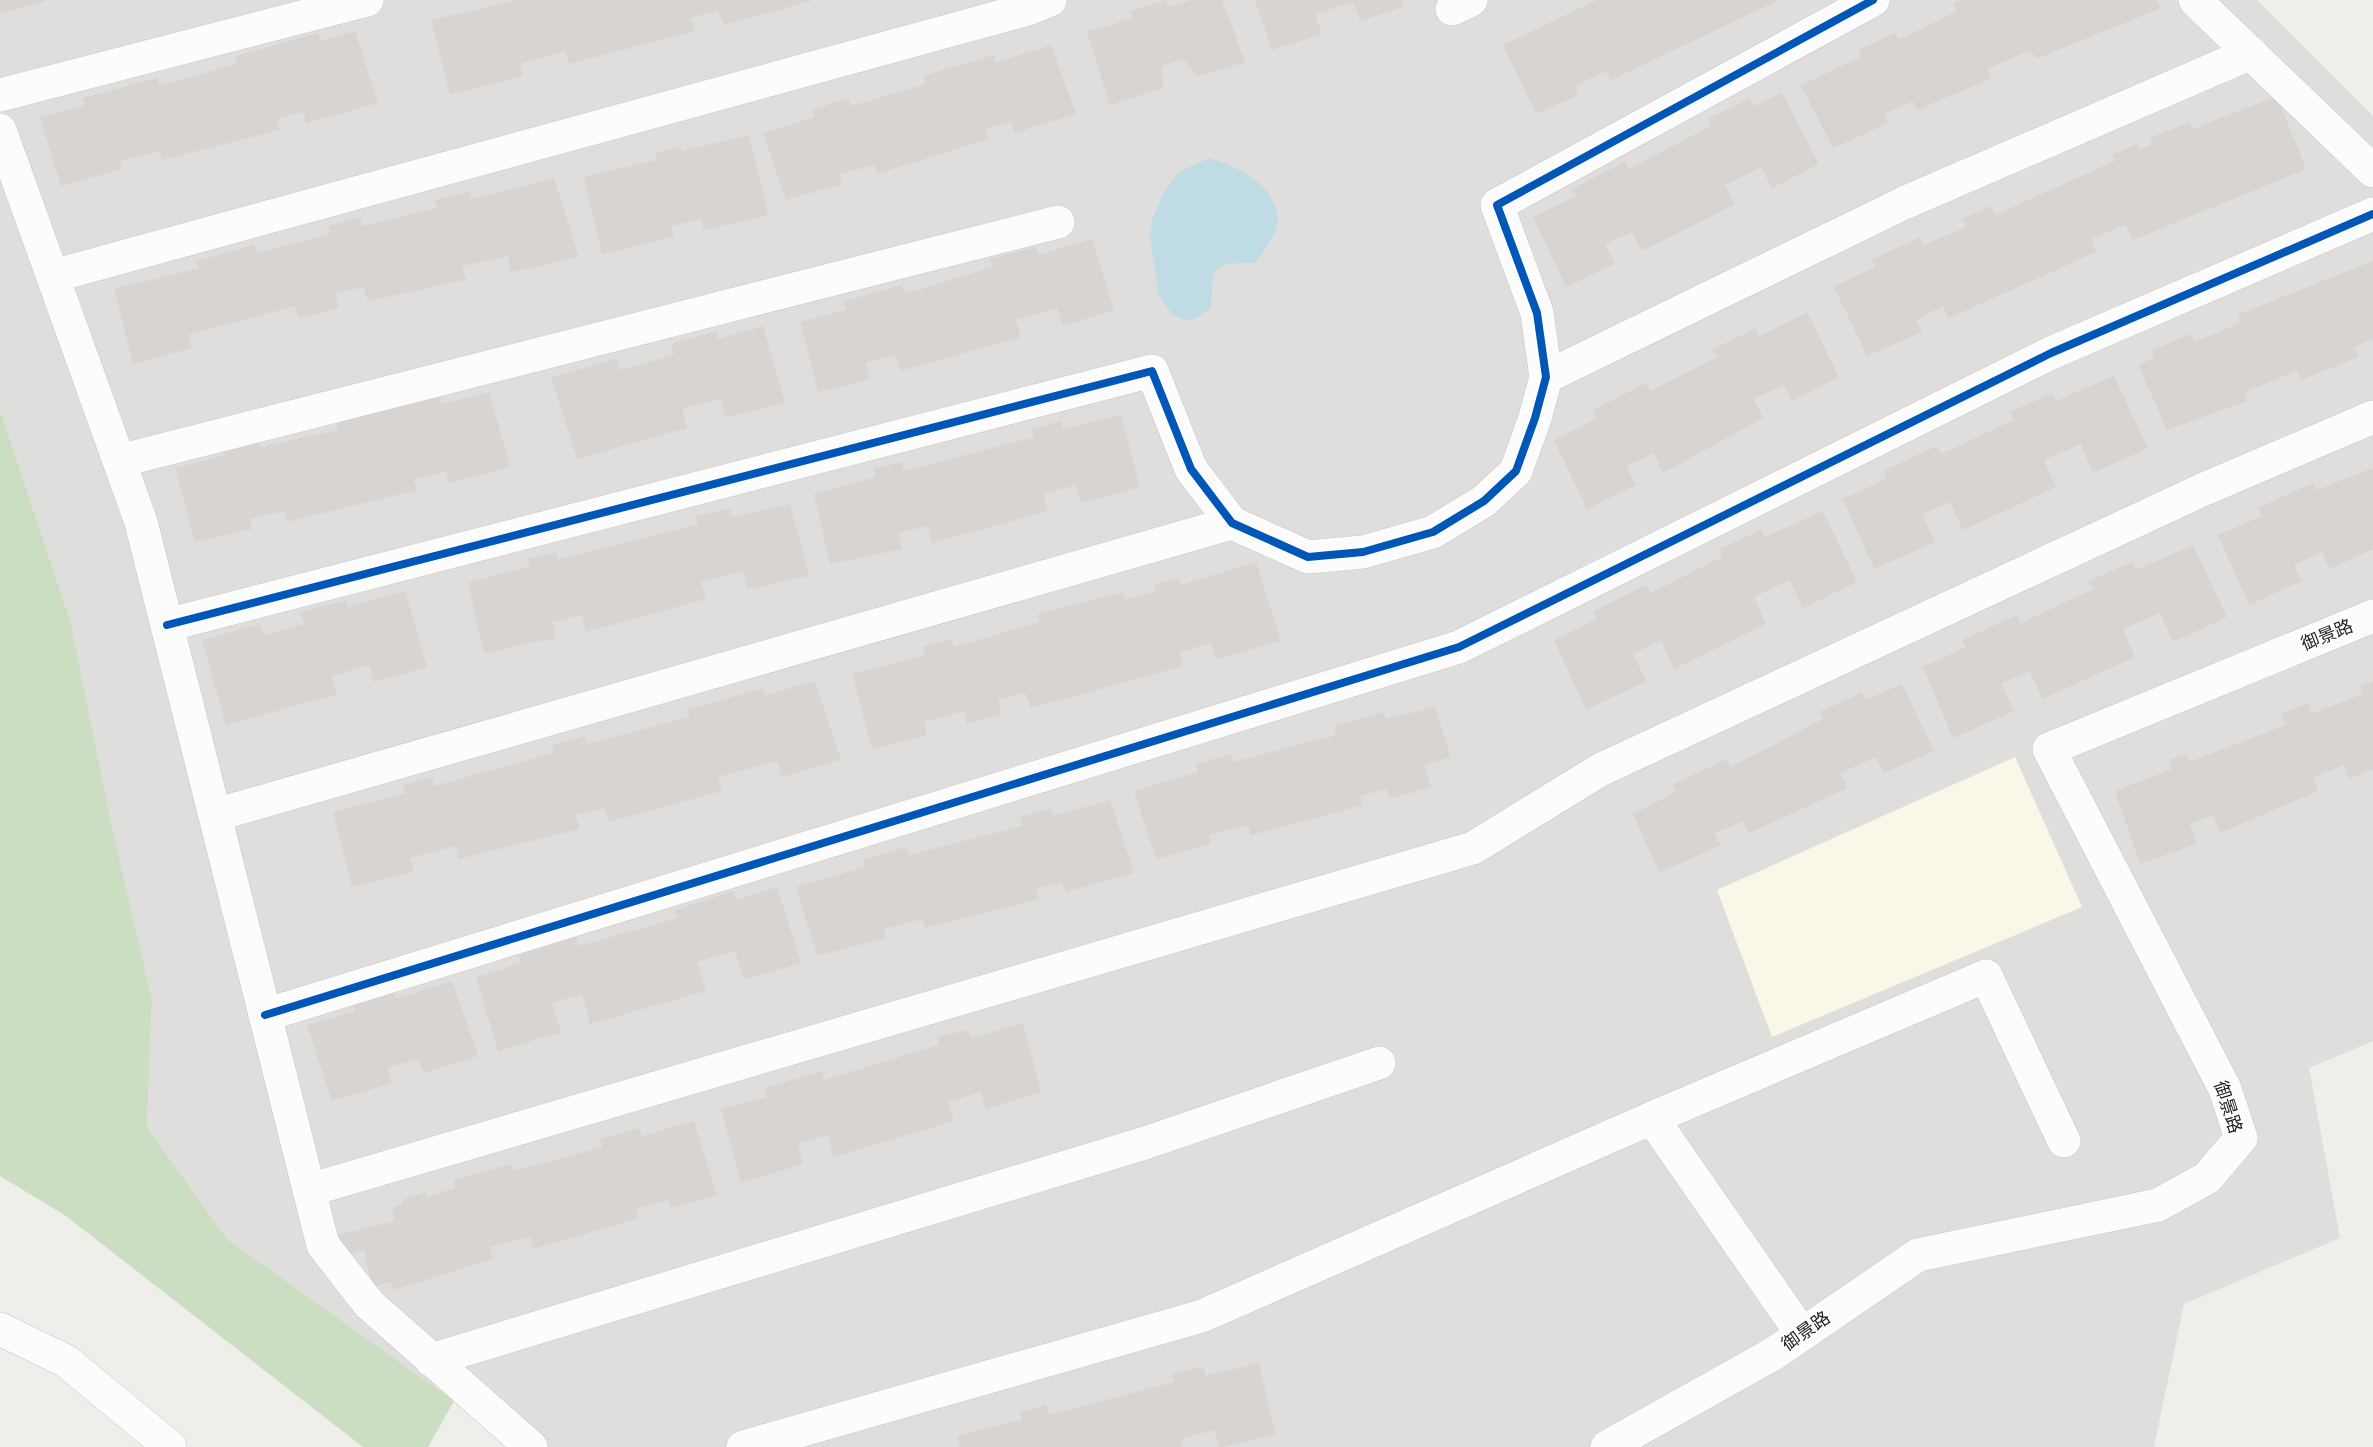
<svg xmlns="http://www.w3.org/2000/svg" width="2373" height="1447" font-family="Rubik,'Noto Sans SC',sans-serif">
	<rect width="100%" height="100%" fill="#f0eeeb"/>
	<path fill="#dfdedc" d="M0 0H2257L2373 116V1041L2309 1068 2340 1238 2184 1304 2154 1447H518L227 1239 147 1127 152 999 112 827 71 623 0 410Z"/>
	<path fill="#f8f7e8" d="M2015 757 2082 907 1772 1037 1717 890Z"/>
	<path fill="#cbdec1" d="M0 410 71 623 112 827 152 999 147 1127 227 1239 454 1401 428 1447H363L66 1216 0 1176Z"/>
	<path fill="#bfdbe3" d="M1209 158C1240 166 1289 193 1275 232 1271 243 1261 254 1255 263 1208 263 1214 266 1211 308L1196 318 1187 321 1172 314 1159 295 1150 239 1152 220 1164 192 1179 172Z"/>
	<g fill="#d7d4d2">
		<path d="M0 0H46V1L0 13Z"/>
		<path d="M517 0H811V1L724 25 718 10 690 18 695 31 569 64 565 51 520 64 523 76 450 94 431 20Z"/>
		<path d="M1165 0 1170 7 1191 0H1222L1245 62 1198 76 1183 59 1162 66 1163 88 1110 105 1087 32 1133 18 1131 11Z"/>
		<path d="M1255 0H1401L1403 7 1360 21 1353 2 1315 14 1322 34 1272 50Z"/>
		<path d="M1597 0H1779L1611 80 1606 71 1574 86 1578 95 1536 114 1503 45Z"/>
		<path d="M1961 0H2157L2161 8 2036 59 2031 50 1987 69 1992 78 1917 110 1913 101 1884 114 1888 123 1833 148 1801 85 1861 57 1858 50 1895 33 1899 40 1957 11 1954 3Z"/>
		<path d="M355 31 378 103 307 123 303 112 277 119 280 130 162 160 159 151 120 161 122 169 61 186 40 118 85 105 83 98 157 78 160 86 237 64 235 56 318 33 320 41Z"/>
		<path d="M1051 45 1076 114 1014 133 1011 122 985 129 988 139 877 174 874 165 840 174 842 184 786 200 763 133 815 117 812 110 848 98 851 106 926 84 923 76 994 55 995 63Z"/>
		<path d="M1782 93 1819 164 1772 188 1761 167 1725 185 1735 204 1642 251 1632 232 1605 244 1615 264 1566 287 1533 217 1576 196 1572 189 1625 162 1629 169 1711 126 1707 119 1749 99 1753 106Z"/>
		<path d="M2277 96 2306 169 2133 240 2126 224 2091 239 2096 252 1949 318 1943 306 1916 320 1922 332 1867 356 1834 287 1875 267 1872 260 1920 237 1924 245 1966 227 1962 219 1991 206 1995 215 2115 161 2112 155 2137 144 2139 150 2153 144 2150 138 2190 122 2193 129Z"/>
		<path d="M749 135 768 215 704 230 701 219 671 226 674 237 602 254 584 177 656 160 655 153 681 146 682 151Z"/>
		<path d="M554 178 579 257 511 272 508 256 462 266 466 280 368 301 363 287 335 294 339 308 299 319 295 306 188 335 192 348 133 364 114 289 199 268 196 261 254 245 256 253 330 234 328 226 360 217 362 226 438 208 435 200 470 191 471 199Z"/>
		<path d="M1092 239 1114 310 1063 326 1057 308 1015 320 1021 337 900 371 895 355 865 363 870 379 818 392 800 322 846 310 844 301 902 285 904 294 993 267 990 259 1036 247 1038 255Z"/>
		<path d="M2373 261V339L2354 347 2359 357 2301 380 2297 371 2244 392 2247 401 2167 430 2138 365 2154 358 2151 351 2191 334 2194 342 2241 323 2237 315Z"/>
		<path d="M1807 312 1839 377 1792 401 1784 385 1754 399 1763 418 1663 473 1654 453 1626 466 1636 485 1587 509 1554 440 1597 418 1593 410 1646 383 1651 391 1717 357 1713 349 1755 329 1759 337Z"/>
		<path d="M763 326 785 402 726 418 720 399 682 409 687 428 577 459 551 377 617 359 620 370 674 355 671 344 716 331 718 339Z"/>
		<path d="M2114 376 2148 448 2093 473 2081 444 2044 460 2056 487 1963 530 1950 502 1922 514 1935 542 1874 569 1843 499 1886 479 1883 471 1937 446 1941 454 2014 420 2010 412 2053 393 2056 401Z"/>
		<path d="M489 392 510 467 448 483 446 471 414 480 417 490 287 522 284 511 250 519 252 529 195 542 175 468 225 455 223 447 259 438 261 447 338 430 336 422 439 396 441 404Z"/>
		<path d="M1121 415 1140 487 1081 503 1076 485 1043 494 1048 511 932 543 928 526 898 533 902 549 830 564 814 494 875 477 874 468 902 462 904 471 1034 437 1032 429 1061 421 1063 430Z"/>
		<path d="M2373 468V549L2329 569 2322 552 2294 565 2301 581 2249 605 2218 535 2262 516 2258 508 2313 483 2317 490Z"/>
		<path d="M790 504 809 576 748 589 743 571 701 582 706 599 586 632 582 615 552 622 556 638 484 653 468 583 530 566 528 558 556 552 558 560 698 525 695 516 730 509 732 517Z"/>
		<path d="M1823 511 1857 582 1803 608 1789 580 1754 597 1766 624 1674 669 1661 640 1633 654 1646 681 1586 710 1554 640 1597 619 1593 612 1646 585 1651 593 1722 557 1719 549 1761 530 1765 537Z"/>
		<path d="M2193 545 2227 617 2173 642 2160 613 2123 629 2135 657 2042 699 2030 671 2001 683 2014 711 1953 738 1923 667 1966 647 1962 640 2017 615 2021 623 2093 589 2089 581 2132 562 2136 570Z"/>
		<path d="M1256 562 1281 641 1216 659 1211 643 1180 652 1183 666 1031 708 1025 693 998 700 1002 714 967 724 964 711 924 722 927 735 872 749 852 674 925 655 923 647 951 639 954 647 1040 622 1038 614 1122 592 1125 600 1156 591 1154 584 1179 578 1181 585Z"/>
		<path d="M405 591 427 667 374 682 369 665 332 676 337 694 226 725 202 640 260 624 263 635 304 624 300 612 346 600 348 607Z"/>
		<path d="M815 681 841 760 782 777 777 761 718 777 722 791 609 822 604 808 575 815 580 829 459 859 456 846 410 858 414 872 352 887 333 812 406 793 403 786 432 777 434 786 554 753 552 745 584 736 586 744 690 717 687 710 763 688 765 695Z"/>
		<path d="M2373 681V769L2348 779 2344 765 2313 777 2318 791 2220 833 2213 815 2190 824 2196 844 2140 864 2115 791 2172 769 2169 760 2186 755 2189 762 2286 725 2281 714 2308 703 2311 714 2363 694 2359 687Z"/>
		<path d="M1902 684 1934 751 1884 773 1876 757 1840 773 1847 788 1749 833 1743 821 1715 833 1721 845 1659 873 1633 814 1676 792 1673 784 1727 759 1731 767 1823 719 1819 712 1862 693 1865 700Z"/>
		<path d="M1435 707 1451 757 1424 765 1431 787 1390 799 1386 789 1360 796 1363 805 1251 835 1248 825 1209 835 1211 844 1156 859 1134 791 1198 772 1196 764 1231 754 1233 762 1336 735 1333 727 1383 712 1386 719Z"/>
		<path d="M1110 800 1134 873 1066 892 1062 882 1036 889 1039 899 926 928 923 919 884 929 886 938 817 956 796 887 865 867 863 860 906 847 909 855 1022 826 1020 817 1050 808 1053 816Z"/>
		<path d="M777 887 801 963 744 980 735 951 697 962 706 991 590 1024 582 994 552 1003 561 1032 498 1051 476 977 521 963 519 956 576 937 579 946 678 918 675 910 734 891 736 900Z"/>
		<path d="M452 981 478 1056 424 1073 418 1059 387 1068 392 1083 332 1101 307 1025 355 1011 353 1004 394 992 396 999Z"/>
		<path d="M1023 1023 1041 1092 986 1109 981 1092 948 1102 954 1121 833 1157 828 1135 798 1143 803 1164 741 1183 721 1109 767 1097 764 1088 822 1071 824 1080 939 1045 937 1037 968 1030 971 1038Z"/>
		<path d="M694 1121 717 1195 671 1208 669 1200 636 1209 639 1218 533 1249 530 1237 490 1247 493 1259 394 1290 392 1282 372 1287 364 1250 340 1257 334 1236 395 1221 392 1208 403 1204 402 1200 425 1192 427 1197 455 1188 454 1180 511 1164 514 1171 602 1147 600 1139 639 1128 642 1136Z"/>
		<path d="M1259 1363 1275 1434 1222 1447H1219L1214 1430 1181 1439 1183 1447H960L957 1436 1022 1420 1020 1412 1046 1405 1049 1415 1174 1382 1172 1374 1203 1367 1206 1376Z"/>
	</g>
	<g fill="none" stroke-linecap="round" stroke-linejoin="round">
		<defs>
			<g id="minor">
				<path d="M2195 0 2373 171"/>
				<path d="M1452 9 1471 0"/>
				<path d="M0 95 367 0"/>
				<path d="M0 130 141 522 323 1245 369 1304 531 1447"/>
				<path d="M53 276 1028 9 1050 0"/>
				<path d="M1546 377 1904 203 2251 53"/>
				<path d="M119 461 1058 222"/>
				<path d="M167 625 1152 371 1191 469 1232 523 1308 557 1363 552 1433 532 1484 501 1516 471 1535 418 1546 377 1537 313 1497 205 1873 0"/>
				<path d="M215 815 1232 523"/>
				<path d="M265 1015 1459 647 2051 353 2373 214"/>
				<path d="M1652 1118 1986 976 2064 1141"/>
				<path d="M309 1190 1473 848 1600 770 2202 490 2373 417"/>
				<path d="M0 1329 66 1361 170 1447"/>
				<path d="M431 1360 1145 1143 1379 1063"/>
				<path d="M743 1447 1202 1316 1652 1118 1802 1334"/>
				<path d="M1607 1447 1773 1354 1918 1255 2158 1205 2207 1178 2241 1138 2225 1089 2049 749 2373 616"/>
			</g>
		</defs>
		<use href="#minor" stroke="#c9c8c7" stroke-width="34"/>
		<use href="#minor" stroke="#fdfcfc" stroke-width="33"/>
		<defs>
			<g id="cycleway">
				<path d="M167 625 1152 371 1191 469 1232 523 1308 557 1363 552 1433 532 1484 501 1516 471 1535 418 1546 377 1537 313 1497 205 1873 0"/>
				<path d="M265 1015 1459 647 2051 353 2373 214"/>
			</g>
		</defs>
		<use href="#cycleway" stroke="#fff" stroke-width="11"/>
		<use href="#cycleway" stroke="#0057b8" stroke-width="8"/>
	</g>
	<g text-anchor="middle" stroke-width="4.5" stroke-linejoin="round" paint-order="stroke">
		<g font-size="18" fill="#222" stroke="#fff">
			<text transform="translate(2327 635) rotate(-22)" y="6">御景路</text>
			<text transform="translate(2228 1107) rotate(72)" y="6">御景路</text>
			<text transform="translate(1806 1331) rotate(-35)" y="6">御景路</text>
		</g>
	</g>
</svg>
